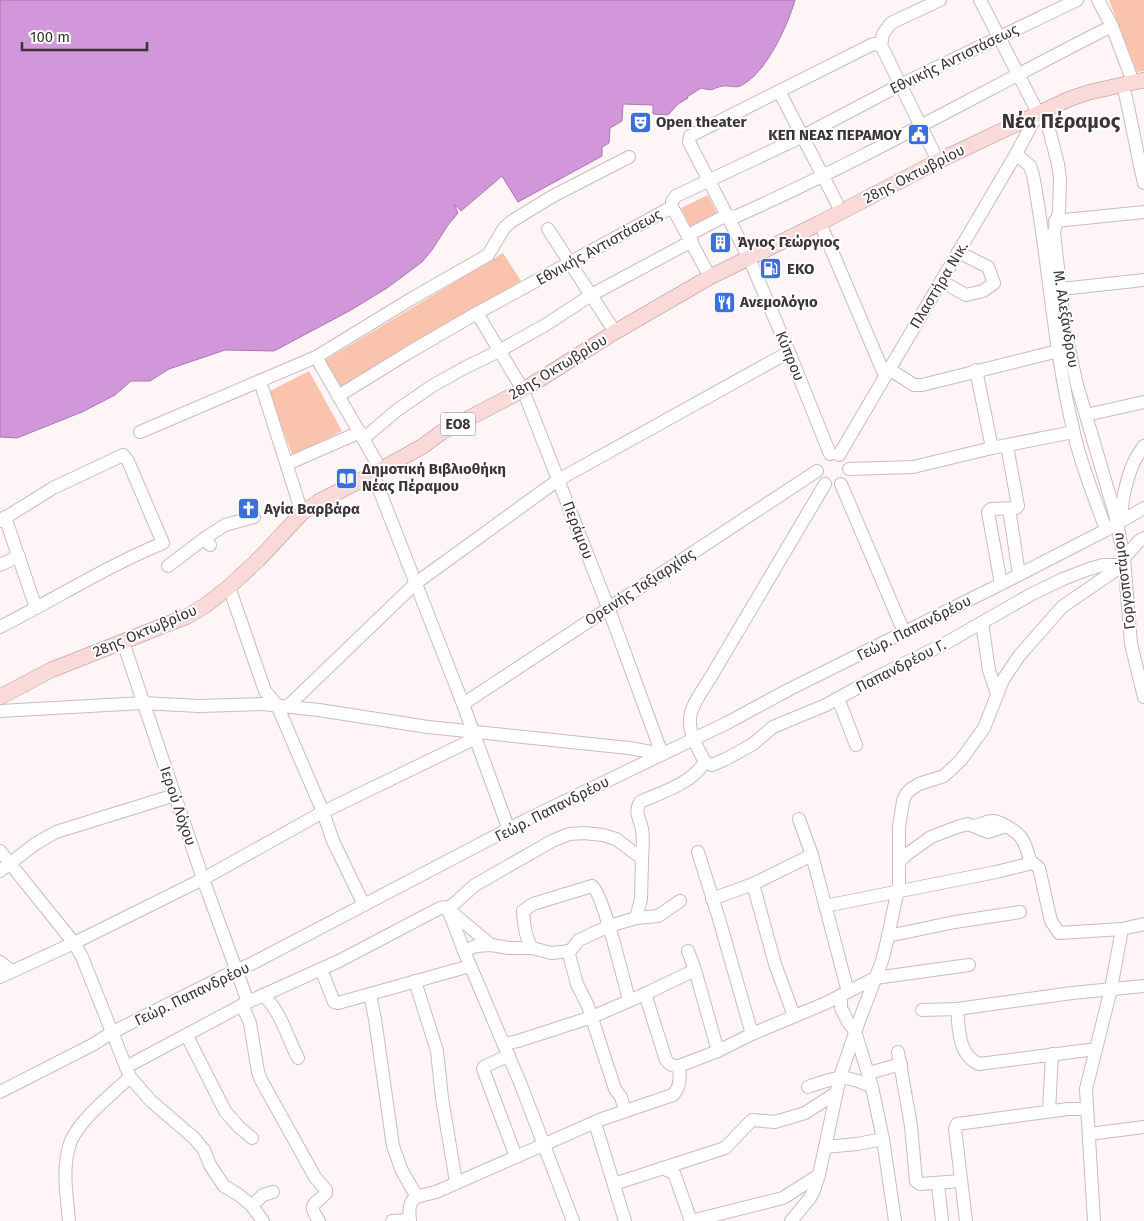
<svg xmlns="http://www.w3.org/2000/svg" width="1144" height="1221" font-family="'Fira Sans',sans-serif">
	<rect width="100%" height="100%" fill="#fff5f7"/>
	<g fill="#fac3ad">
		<path d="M1109 0H1144V71L1137 72Z"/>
		<path d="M708 195 719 217 692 230 681 208Z"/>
		<path d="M503 253 521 281 338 388 322 362Z"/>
		<path d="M309 371 342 431 293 456 268 392Z"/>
	</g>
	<path fill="#d297da" stroke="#a579a9" d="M0 0H795C788 25 766 73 742 85 735 89 730 85 723 86 711 88 716 92 701 88L687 97 688 98 678 104 669 114 666 115 653 114V105L623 104 622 121 610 128 609 143 602 147V156L518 202 502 176 461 211 454 204 458 213 448 225 432 250 422 262 387 288 351 310 274 351 225 350 169 369 150 381H131L115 395 82 412 17 438 0 437Z"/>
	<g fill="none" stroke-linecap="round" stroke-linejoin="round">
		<defs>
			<g id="minor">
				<path d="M980 0 1038 113 1048 126 1058 164 1060 179 1059 212 1054 232 1065 331 1077 385 1115 514 1124 558 1131 644 1144 697"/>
				<path d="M1098 0 1112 26 1133 82"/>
				<path d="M1123 85C1131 117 1136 150 1144 183"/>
				<path d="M779 91 841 211"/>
				<path d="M1016 154 1030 166 1033 175C1049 260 1053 348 1074 433 1081 466 1095 498 1106 530"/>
				<path d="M938 161 881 45 883 34 891 23 940 0"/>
				<path d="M672 207 710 277"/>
				<path d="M1055 221 1144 212"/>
				<path d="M820 223 885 376"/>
				<path d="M548 229 615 332"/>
				<path d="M688 235 727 215 732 217 737 216C865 159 987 89 1112 26"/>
				<path d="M941 281 966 295 983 291 994 283 988 267 958 252"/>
				<path d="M1052 290 1144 280"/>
				<path d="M477 313 523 390 608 607 662 754"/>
				<path d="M316 357 381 470"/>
				<path d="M889 369 914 385H922L1058 351"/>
				<path d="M976 370 992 448"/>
				<path d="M260 381 302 513"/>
				<path d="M338 396 408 353 477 313 672 207V201L676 196 799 138 900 85 1077 0"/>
				<path d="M1086 415 1144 402"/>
				<path d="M140 432 316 357 411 299 488 255 504 228 512 221 553 196 629 157"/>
				<path d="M364 438 396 411 432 386 466 367 499 351 547 324 591 295 692 241"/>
				<path d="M830 454 789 352 749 258 689 142 690 136 873 44 881 45"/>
				<path d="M839 455 1016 154 1038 113"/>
				<path d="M287 464 360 432"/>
				<path d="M849 469 913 467 992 448 1073 432"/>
				<path d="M373 474 463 704 509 830"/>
				<path d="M825 484 712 675C687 715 681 718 705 762L712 765 726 759 753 744 773 727 826 705 873 679 946 643 1032 594 1063 579 1089 569 1103 565H1124"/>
				<path d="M841 484 904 632"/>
				<path d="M1009 509 1019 574"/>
				<path d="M5 517 36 608"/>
				<path d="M0 521 53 488 123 455 128 461 163 543C107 566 55 599 0 627"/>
				<path d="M1117 523C1122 515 1122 508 1123 499 1127 480 1131 462 1144 446"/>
				<path d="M205 538 225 525 254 517"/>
				<path d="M1124 558 1139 541 1144 538"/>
				<path d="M0 565 19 556"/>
				<path d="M168 566 205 538 210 545"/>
				<path d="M1001 584 988 512 991 509 1016 508 1018 506 1007 446"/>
				<path d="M229 587 265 691 277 705 323 812 333 841 364 905"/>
				<path d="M982 623 989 670 997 694"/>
				<path d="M123 642 203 879 248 1002"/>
				<path d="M838 698 856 745"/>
				<path d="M463 704 817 471"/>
				<path d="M288 706 416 583 558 480 789 352"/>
				<path d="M0 711 143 703 199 706 262 704 319 710 428 727 629 748 662 754"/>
				<path d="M799 819 812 855 848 992"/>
				<path d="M975 826C989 821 993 818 1006 826"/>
				<path d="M0 851 74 943 82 957 130 1077 151 1101 194 1138 204 1150 210 1165 224 1186 239 1195 252 1206 263 1221"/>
				<path d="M698 852 719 919 752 1034"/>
				<path d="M642 862C642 852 644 840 642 829 640 819 634 812 640 802 662 792 691 784 705 762"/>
				<path d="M899 862 906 855 931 837 957 827 968 824 988 832 1006 826C1025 836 1025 844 1031 863"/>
				<path d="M0 871 35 844 56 832 175 795"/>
				<path d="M753 884 775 964 794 1016"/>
				<path d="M712 899 753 884 812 855"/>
				<path d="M825 906 996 872 1033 863 1039 868 1051 921 1059 933 1122 929"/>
				<path d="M888 936 955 922 1020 912"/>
				<path d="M491 945 448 909 475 885 552 841 569 834 584 833 603 835 616 839 640 857 642 862 641 899 636 918"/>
				<path d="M532 948C525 937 524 924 523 911L533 904 592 886C603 893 624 982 629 1000"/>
				<path d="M464 951 476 946 491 945 509 948H532L551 953 562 952 571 950 579 940 609 926 636 918 658 916 680 901"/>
				<path d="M568 951 577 984 588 1006 615 1089 621 1097 625 1110"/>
				<path d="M688 951 695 970 718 1051"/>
				<path d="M0 962 12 971"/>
				<path d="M321 969 334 1002 338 1003 470 966"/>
				<path d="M0 977 74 943 203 879 323 812 476 738"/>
				<path d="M415 981 437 1051 442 1098 456 1182"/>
				<path d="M645 994 666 1060C670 1065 672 1066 679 1066L718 1051 752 1034 826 1003 875 978 969 965"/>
				<path d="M263 995C282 1013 286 1035 298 1058"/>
				<path d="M370 995 375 1019 393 1146 402 1171 417 1197"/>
				<path d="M841 995V1008L848 1022 855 1031 872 1087 883 1139 895 1221"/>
				<path d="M242 1005 250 1023 258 1072 261 1080 315 1177 326 1190V1193C314 1206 307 1203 319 1221"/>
				<path d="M957 1009C959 1029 958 1055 979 1064L1096 1049"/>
				<path d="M922 1010 957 1009 1072 993 1144 986"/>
				<path d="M187 1036 225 1111 239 1127 252 1138"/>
				<path d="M504 1044 518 1041 592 1017 645 994 695 970"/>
				<path d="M898 1052 911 1126 916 1181 920 1184 961 1181"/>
				<path d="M509 1055 484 1067 483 1069 516 1157"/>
				<path d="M126 1067 248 1002 339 961 440 908 445 907 448 909 464 951 521 1085 573 1221"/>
				<path d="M869 1073 901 1064"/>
				<path d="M808 1087C836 1077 844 1073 872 1087"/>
				<path d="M0 1092 94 1044 111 1033 236 970 251 964 526 820 727 723 788 690 1001 584 1106 530 1144 508"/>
				<path d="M1049 1111 1052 1054"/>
				<path d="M595 1123 625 1221"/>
				<path d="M1089 1134 1144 1127"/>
				<path d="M825 1147 857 1144 883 1139"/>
				<path d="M662 1168 674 1173 691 1221"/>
				<path d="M614 1184 725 1148 752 1120 775 1122 805 1113 836 1093"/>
				<path d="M938 1184 942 1221"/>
				<path d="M252 1206 263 1195 273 1192"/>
				<path d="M69 1221C67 1197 62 1171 69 1147 74 1124 112 1094 130 1077"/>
				<path d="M392 1221 410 1220"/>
				<path d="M410 1221C407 1196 415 1197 436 1192L602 1119 673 1095C681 1086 680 1077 679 1066"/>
				<path d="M691 1221 783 1198 819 1175"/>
				<path d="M791 1221 810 1198 814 1190 819 1175 840 1077 859 1021 882 961 887 941 899 884V827L903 801 906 794 911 789 919 784 944 776 961 760 984 728 1003 680 1019 656 1062 607 1123 565"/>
				<path d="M966 1221 955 1129 957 1124 1068 1109H1087"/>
				<path d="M1094 1221 1086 1089 1111 989 1122 929 1144 924"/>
			</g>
			<path id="major" d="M0 697 51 670 188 616 206 605 229 587 259 559 302 513 318 502 373 474 423 446 442 432 523 390 615 332 710 277 820 223 938 161 1069 99 1090 92 1144 80"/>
		</defs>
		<use href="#minor" stroke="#cbbbbe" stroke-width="14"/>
		<use href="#major" stroke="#b5908e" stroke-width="16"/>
		<use href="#minor" stroke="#fff" stroke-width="12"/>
		<use href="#major" stroke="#fadad8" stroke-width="15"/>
	</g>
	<defs>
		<symbol id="theatre-square" viewBox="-11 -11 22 22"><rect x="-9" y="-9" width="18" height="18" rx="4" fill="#3b6fde" stroke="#fff"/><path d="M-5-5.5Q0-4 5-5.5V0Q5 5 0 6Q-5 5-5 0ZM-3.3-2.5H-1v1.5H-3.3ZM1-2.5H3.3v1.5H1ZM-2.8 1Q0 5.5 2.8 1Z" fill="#fff"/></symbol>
		<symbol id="civic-square" viewBox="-11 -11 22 22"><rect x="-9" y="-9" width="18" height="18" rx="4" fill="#3b6fde" stroke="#fff"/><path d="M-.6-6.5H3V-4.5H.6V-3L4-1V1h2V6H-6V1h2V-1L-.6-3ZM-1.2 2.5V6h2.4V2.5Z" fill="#fff"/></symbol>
		<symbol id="building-square" viewBox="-11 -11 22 22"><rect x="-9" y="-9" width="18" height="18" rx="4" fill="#3b6fde" stroke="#fff"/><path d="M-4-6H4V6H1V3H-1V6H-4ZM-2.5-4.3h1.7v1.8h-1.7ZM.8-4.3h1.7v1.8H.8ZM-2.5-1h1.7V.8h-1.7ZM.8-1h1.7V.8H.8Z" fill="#fff"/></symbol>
		<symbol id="fuel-square" viewBox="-11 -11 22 22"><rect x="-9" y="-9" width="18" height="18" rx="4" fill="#3b6fde" stroke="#fff"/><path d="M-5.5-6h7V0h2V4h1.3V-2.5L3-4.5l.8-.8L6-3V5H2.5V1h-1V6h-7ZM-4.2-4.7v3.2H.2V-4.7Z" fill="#fff"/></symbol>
		<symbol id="restaurant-square" viewBox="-11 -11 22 22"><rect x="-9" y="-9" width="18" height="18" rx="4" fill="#3b6fde" stroke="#fff"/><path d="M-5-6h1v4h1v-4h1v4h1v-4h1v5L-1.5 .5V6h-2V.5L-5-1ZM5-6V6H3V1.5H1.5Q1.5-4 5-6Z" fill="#fff"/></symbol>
		<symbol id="library-square" viewBox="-11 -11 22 22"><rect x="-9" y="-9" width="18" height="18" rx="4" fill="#3b6fde" stroke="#fff"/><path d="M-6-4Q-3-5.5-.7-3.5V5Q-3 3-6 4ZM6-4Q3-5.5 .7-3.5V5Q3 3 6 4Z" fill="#fff"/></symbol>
		<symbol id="church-square" viewBox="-11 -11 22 22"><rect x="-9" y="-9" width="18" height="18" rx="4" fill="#3b6fde" stroke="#fff"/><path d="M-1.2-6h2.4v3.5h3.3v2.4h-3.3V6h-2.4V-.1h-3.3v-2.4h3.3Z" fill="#fff"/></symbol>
	</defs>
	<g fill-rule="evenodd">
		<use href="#theatre-square" x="628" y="110" width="25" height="25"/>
		<use href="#civic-square" x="906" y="122" width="25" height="25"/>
		<use href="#building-square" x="708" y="230" width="25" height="25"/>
		<use href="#fuel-square" x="758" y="256" width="25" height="25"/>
		<use href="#restaurant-square" x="712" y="290" width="25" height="25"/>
		<use href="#library-square" x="334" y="466" width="25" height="25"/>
		<use href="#church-square" x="236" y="496" width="25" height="25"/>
	</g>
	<g text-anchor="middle" stroke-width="4" stroke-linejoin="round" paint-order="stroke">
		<rect fill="#fff" stroke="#767172" stroke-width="1" x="440.5" y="412.5" width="35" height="23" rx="4"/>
		<g font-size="14" font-weight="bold" fill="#3b3436">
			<text x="458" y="429">ΕΟ8</text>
		</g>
		<g font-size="15" fill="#3b3436" stroke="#fff">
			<text transform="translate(954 59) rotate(-26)" y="5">Εθνικής Αντιστάσεως</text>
			<text transform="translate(914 174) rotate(-27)" y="5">28ης Οκτωβρίου</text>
			<text transform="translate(599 247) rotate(-29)" y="5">Εθνικής Αντιστάσεως</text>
			<text transform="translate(939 285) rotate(-59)" y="5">Πλαστήρα Νικ.</text>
			<text transform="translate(1066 319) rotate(81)" y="5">Μ. Αλεξάνδρου</text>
			<text transform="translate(790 356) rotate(68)" y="5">Κύπρου</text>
			<text transform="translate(558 367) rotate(-31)" y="5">28ης Οκτωβρίου</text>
			<text transform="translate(578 530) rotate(69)" y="5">Περάμου</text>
			<text transform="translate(1124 581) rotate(-97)" y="5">Γοργοποτάμου</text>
			<text transform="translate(640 587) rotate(-33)" y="5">Ορεινής Ταξιαρχίας</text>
			<text transform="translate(914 628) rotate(-27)" y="5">Γεώρ. Παπανδρέου</text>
			<text transform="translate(145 631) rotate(-23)" y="5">28ης Οκτωβρίου</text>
			<text transform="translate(901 666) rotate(-27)" y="5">Παπανδρέου Γ.</text>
			<text transform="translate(178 806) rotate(71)" y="5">Ιερού Λόχου</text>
			<text transform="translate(552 809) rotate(-27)" y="5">Γεώρ. Παπανδρέου</text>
			<text transform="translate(192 994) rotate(-26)" y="5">Γεώρ. Παπανδρέου</text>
		</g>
		<g font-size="15" font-weight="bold" fill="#3b3436" stroke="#fff" text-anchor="start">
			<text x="656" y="127">Open theater</text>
			<text x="902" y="140" text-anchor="end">ΚΕΠ ΝΕΑΣ ΠΕΡΑΜΟΥ</text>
			<text x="737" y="247">Άγιος Γεώργιος</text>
			<text x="787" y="274">EKO</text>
			<text x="740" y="307">Ανεμολόγιο</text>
			<text x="362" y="474">Δημοτική Βιβλιοθήκη<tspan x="362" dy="17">Νέας Πέραμου</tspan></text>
			<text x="264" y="514">Αγία Βαρβάρα</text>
		</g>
		<g font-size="20" font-weight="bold" fill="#3b3436" stroke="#fff">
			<text x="1061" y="128">Νέα Πέραμος</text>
		</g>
	</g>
	<path d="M22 42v8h125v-8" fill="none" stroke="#3b3436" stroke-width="2.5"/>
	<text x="30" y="42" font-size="15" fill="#3b3436" stroke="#ffffff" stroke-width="4" paint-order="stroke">100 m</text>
</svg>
